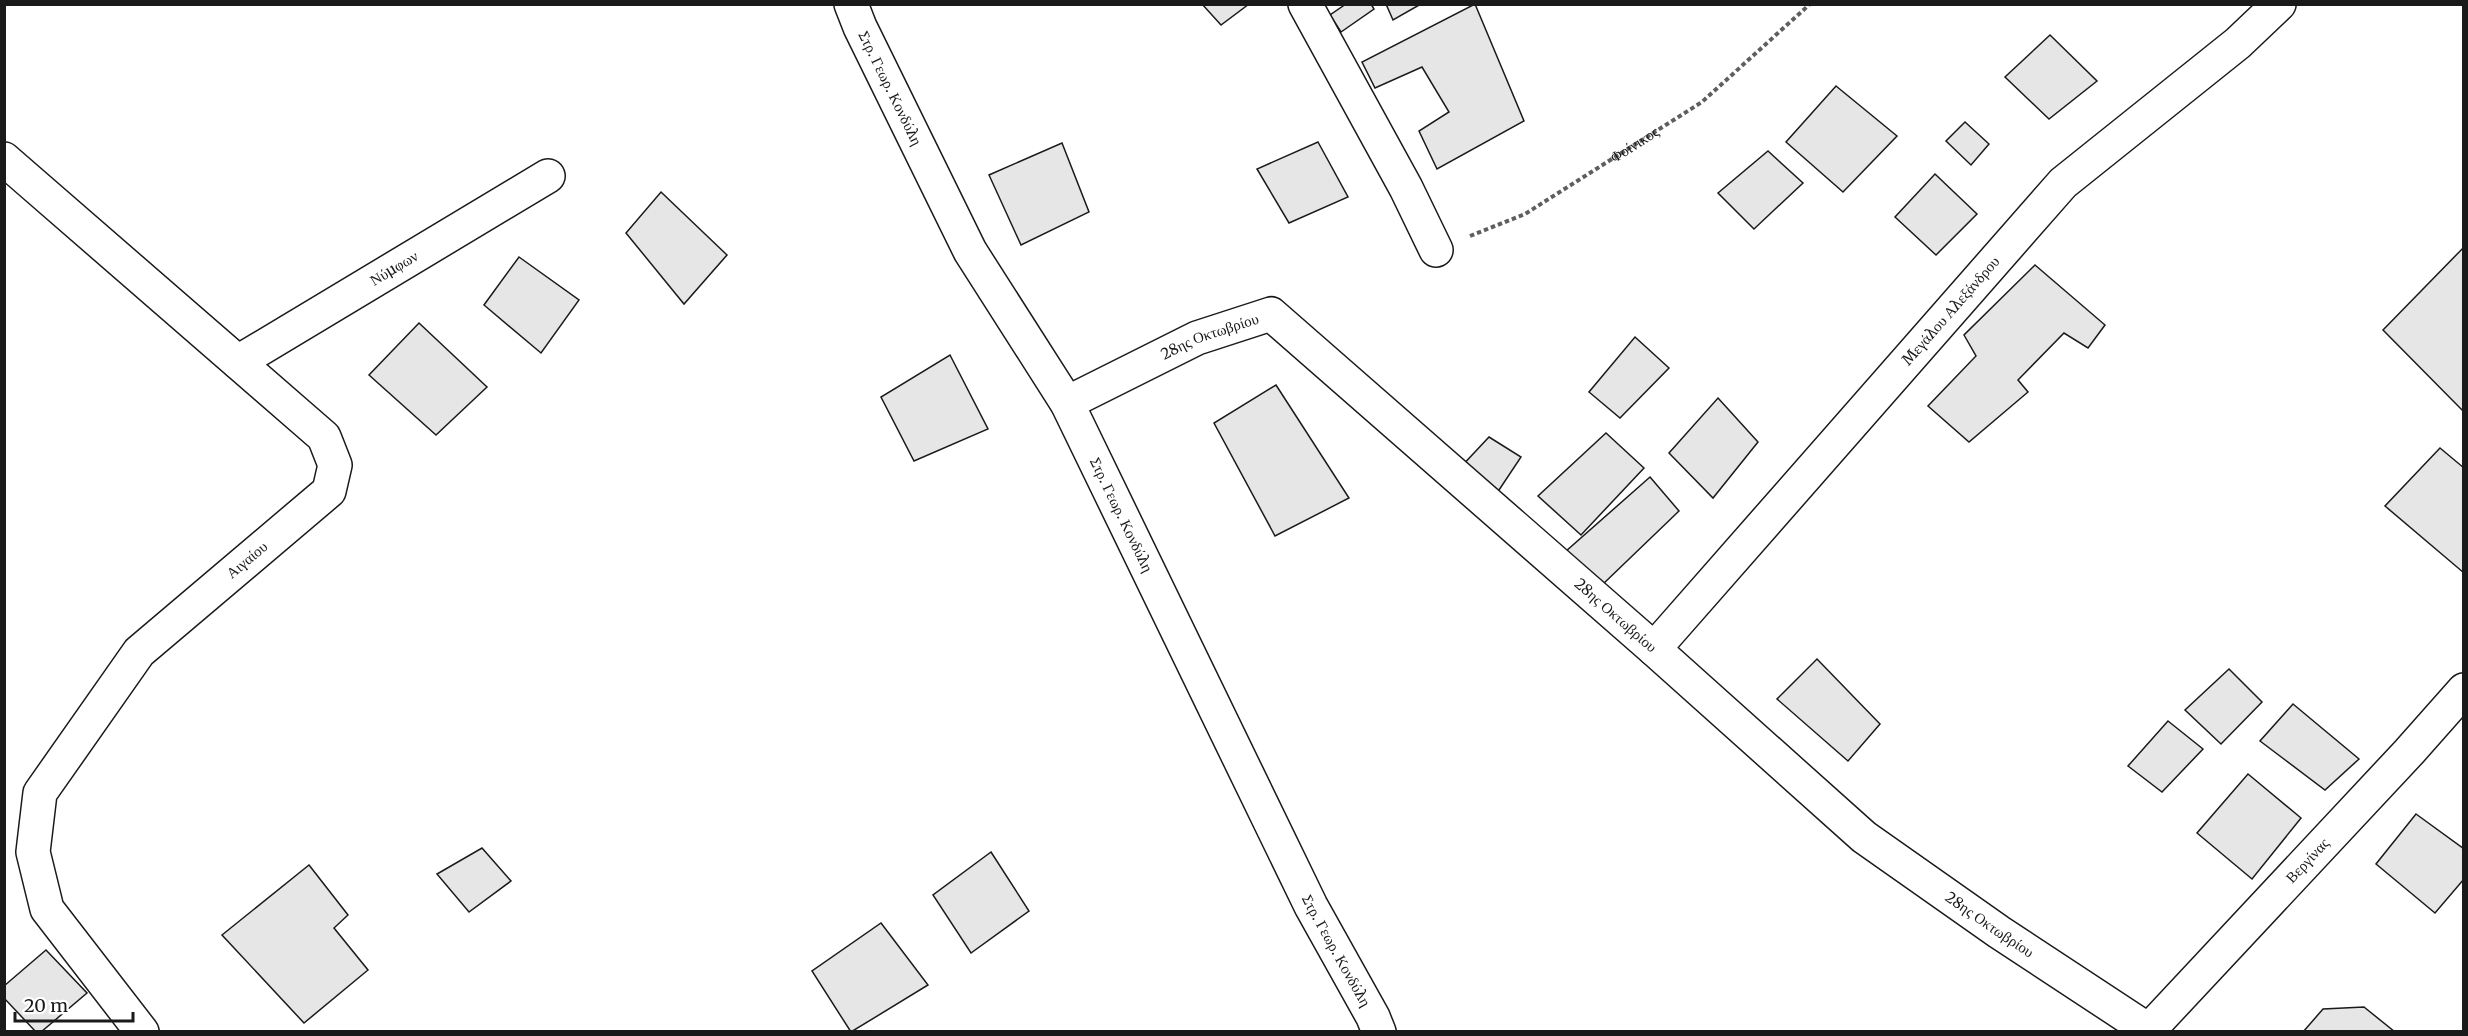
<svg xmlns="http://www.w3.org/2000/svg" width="2468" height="1036" font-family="Merriweather,serif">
	<rect width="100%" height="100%" fill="#fff"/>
	<g fill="#e6e6e6" stroke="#1a1a1a" stroke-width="1.5">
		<path d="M1202 4H1249L1221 25Z"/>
		<path d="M1346 4H1371L1374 9 1341 32 1330 15Z"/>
		<path d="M1386 4H1421L1393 20Z"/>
		<path d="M1475 4 1524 121 1437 169 1419 131 1449 112 1422 67 1375 88 1362 62Z"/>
		<path d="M2050 35 2097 81 2049 119 2005 77Z"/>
		<path d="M1836 86 1897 136 1843 192 1786 142Z"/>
		<path d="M1965 122 1989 144 1971 165 1946 141Z"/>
		<path d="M1318 142 1348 197 1289 223 1257 169Z"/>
		<path d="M1062 143 1089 212 1021 245 989 175Z"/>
		<path d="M1768 151 1803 183 1754 229 1718 193Z"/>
		<path d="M1935 174 1977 214 1936 255 1895 217Z"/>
		<path d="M661 192 727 255 684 304 626 233Z"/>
		<path d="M2464 247V412L2383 330Z"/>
		<path d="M519 257 579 300 541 353 484 305Z"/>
		<path d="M2035 265 2105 325 2088 348 2064 333 2018 380 2028 392 1969 442 1928 406 1976 356 1964 335Z"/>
		<path d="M419 323 487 387 436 435 369 375Z"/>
		<path d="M1635 337 1669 368 1620 418 1589 392Z"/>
		<path d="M950 355 988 429 914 461 881 397Z"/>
		<path d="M1276 385 1349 498 1275 536 1214 423Z"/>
		<path d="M1718 398 1758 442 1713 498 1669 453Z"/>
		<path d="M1606 433 1644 468 1581 535 1538 496Z"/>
		<path d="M1489 437 1521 457 1493 499 1459 469Z"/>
		<path d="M2440 448 2464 468V573L2385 506Z"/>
		<path d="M1650 477 1679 511 1602 585 1565 552Z"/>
		<path d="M1817 659 1880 724 1848 761 1777 699Z"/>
		<path d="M2229 669 2262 702 2221 744 2185 710Z"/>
		<path d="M2293 704 2359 759 2325 790 2260 741Z"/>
		<path d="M2168 721 2203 749 2162 792 2128 766Z"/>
		<path d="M2248 774 2301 818 2252 879 2197 833Z"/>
		<path d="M2416 814 2464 849V879L2435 913 2376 864Z"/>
		<path d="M482 848 511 881 469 912 437 874Z"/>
		<path d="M991 852 1029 911 971 953 933 895Z"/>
		<path d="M309 865 348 915 334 928 368 970 304 1023 222 935Z"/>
		<path d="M881 923 928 985 851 1032 812 971Z"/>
		<path d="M46 950 87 993 41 1032H36L4 998V986Z"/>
		<path d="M2364 1007 2395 1032H2303L2323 1009Z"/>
	</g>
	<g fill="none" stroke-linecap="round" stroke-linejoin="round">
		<defs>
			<g id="street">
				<path id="s2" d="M851 4 860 27 970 251 1067 403 1311 906 1373 1017 1379 1032"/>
				<path d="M1305 4 1406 188 1436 250"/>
				<path d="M4 159 324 437 335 465 329 491 139 652 40 793 33 852 47 909 142 1032"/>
				<path id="s3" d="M238 362 548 176"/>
				<path id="s4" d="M1067 403 1197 338 1271 314 1654 649 1864 837 1999 932 2151 1032"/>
				<path id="s5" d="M1654 649 2063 183 2238 43 2279 4"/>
				<path id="s6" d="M2149 1030 2409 752 2464 690"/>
			</g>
		</defs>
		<use href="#street" stroke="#1a1a1a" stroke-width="36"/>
		<path stroke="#5f5f5f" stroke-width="4" stroke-dasharray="4.5 3" stroke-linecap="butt" id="s1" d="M1470 236 1525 214 1702 102 1810 4"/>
		<use href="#street" stroke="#fff" stroke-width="33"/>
	</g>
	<g text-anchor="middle" stroke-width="4.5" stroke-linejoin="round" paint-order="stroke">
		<g font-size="15" fill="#1a1a1a" stroke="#fff">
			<text dy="5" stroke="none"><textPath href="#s2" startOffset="93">Στρ. Γεωρ. Κονδύλη</textPath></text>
			<text dy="5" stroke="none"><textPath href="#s1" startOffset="189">Φοίνικος</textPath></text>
			<text dy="5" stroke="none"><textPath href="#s3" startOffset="182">Νύμφων</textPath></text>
			<text dy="5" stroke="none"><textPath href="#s5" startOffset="450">Μεγάλου Αλεξάνδρου</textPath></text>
			<text dy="5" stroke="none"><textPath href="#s4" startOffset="158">28ης Οκτωβρίου</textPath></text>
			<text dy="5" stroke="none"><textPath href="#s2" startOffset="579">Στρ. Γεωρ. Κονδύλη</textPath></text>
			<text transform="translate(247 560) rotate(-40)" y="5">Αιγαίου</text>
			<text dy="5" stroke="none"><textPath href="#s4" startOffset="681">28ης Οκτωβρίου</textPath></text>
			<text dy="5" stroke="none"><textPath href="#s6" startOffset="232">Βεργίνας</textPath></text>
			<text dy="5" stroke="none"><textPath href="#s4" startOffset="1167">28ης Οκτωβρίου</textPath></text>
			<text dy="5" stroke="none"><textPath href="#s2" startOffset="1065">Στρ. Γεωρ. Κονδύλη</textPath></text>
		</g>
	</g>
	<rect width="2468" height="1036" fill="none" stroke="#1a1a1a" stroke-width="12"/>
	<path d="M15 1012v9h118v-9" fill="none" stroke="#1a1a1a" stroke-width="3"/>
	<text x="24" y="1012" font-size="18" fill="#1a1a1a" stroke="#ffffff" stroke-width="4.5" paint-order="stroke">20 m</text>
</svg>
